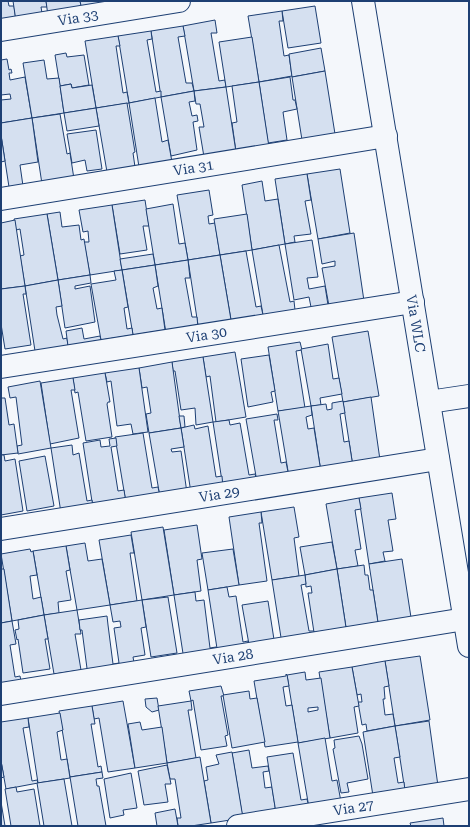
<svg xmlns="http://www.w3.org/2000/svg" width="470" height="827" font-family="'Roboto Serif',serif">
	<rect width="100%" height="100%" fill="#f4f7fb"/>
	<g fill="#d5e0f0" stroke="#1d3f73" fill-rule="evenodd">
		<path d="M1 1H8L9 6H14L16 21 1 23Z"/>
		<path d="M13 1H46L47 7H41L42 13 16 21Z"/>
		<path d="M46 1H80L82 10 48 16Z"/>
		<path d="M80 1H114L82 10Z"/>
		<path d="M315 6 321 43 288 48 282 11Z"/>
		<path d="M282 11 283 21H279L284 56 289 55 292 76 259 82 248 16Z"/>
		<path d="M215 20 217 33H211L219 81 225 80 226 87 194 91 183 26Z"/>
		<path d="M183 26 185 36 178 37 186 83H192L194 91 161 97 151 31Z"/>
		<path d="M151 31 152 39 147 40 156 92 161 91V97L129 103 118 36Z"/>
		<path d="M118 36 120 46H116L123 93 127 92 129 103 96 108 85 41Z"/>
		<path d="M252 37 259 82 226 87 219 42Z"/>
		<path d="M321 48 325 71 292 77 289 54Z"/>
		<path d="M66 53 67 57 84 55 89 85 72 88 71 84 60 86 55 55Z"/>
		<path d="M7 59 9 70 11 69 12 73H9L10 80 25 77 32 118 1 123V100L11 99 10 94 1 95V60Z"/>
		<path d="M44 60 47 79 59 78 64 113 32 118 23 63Z"/>
		<path d="M325 71 335 134 302 140 292 77Z"/>
		<path d="M290 77 293 100H295L297 109 283 112 287 140 268 143 259 82Z"/>
		<path d="M259 82 269 147 236 152 232 123 237 122 232 86Z"/>
		<path d="M71 84 72 88 92 85 96 108 64 113 60 86Z"/>
		<path d="M226 87 236 152 204 157 199 127H204L200 104H196L194 91Z"/>
		<path d="M194 91 195 101 189 102 192 116 197 115 198 121 193 122 197 150 171 156 161 97Z"/>
		<path d="M155 98 162 142 168 140 172 162 139 167 129 103Z"/>
		<path d="M127 103 135 152 133 153 135 167 107 172 96 108Z"/>
		<path d="M96 108 99 126 67 131 64 113Z"/>
		<path d="M60 114 67 154 70 153 74 179 42 184 32 118Z"/>
		<path d="M32 118 38 162 20 165 23 186 9 187 1 135V123Z"/>
		<path d="M96 130 102 169 87 171 85 160 72 163 67 134Z"/>
		<path d="M1 135 5 161 1 162Z"/>
		<path d="M340 169 350 233 318 239 307 174Z"/>
		<path d="M307 174 311 200 305 201 311 234 294 236 295 242 285 244 275 179Z"/>
		<path d="M262 181 265 201 278 199 285 244 252 250 242 185Z"/>
		<path d="M209 190 213 215 208 216 209 224 215 223 220 255 188 260 177 195Z"/>
		<path d="M145 200 149 226H143L147 250 120 254 112 205Z"/>
		<path d="M173 204 179 244 185 243 188 260 155 265 146 209Z"/>
		<path d="M112 205 122 270 90 275 84 242H89L88 231 83 232 79 210Z"/>
		<path d="M60 212 62 227 79 225 81 240 84 239 90 275 58 280 47 214Z"/>
		<path d="M47 214 58 280 25 286 20 256 24 255 20 229 16 230 14 219Z"/>
		<path d="M247 214 252 250 220 255 214 219Z"/>
		<path d="M15 220 25 286 1 289V223Z"/>
		<path d="M354 233 364 301 329 306 322 268 335 266V261L322 264 318 239Z"/>
		<path d="M312 240 318 277 307 278 309 289 325 286 328 305 311 307 309 297 294 300 285 244Z"/>
		<path d="M279 245 290 302 294 301 295 310 263 315 252 250Z"/>
		<path d="M246 251 256 307 261 306 263 315 231 320 220 255Z"/>
		<path d="M153 254 155 265 122 270 120 259Z"/>
		<path d="M220 255 231 320 198 325 188 260Z"/>
		<path d="M188 260 190 278H185L192 317H197L198 328 166 333 155 265Z"/>
		<path d="M155 265 158 286 153 288 157 309 162 308 165 330 133 335 122 270Z"/>
		<path d="M122 270 128 307 124 308 127 329 132 328 133 335 101 340 91 284 116 280 114 271Z"/>
		<path d="M90 275 91 283 75 286V289L90 286 95 322 65 328 58 280Z"/>
		<path d="M58 280 62 306 56 307 57 315 63 339 67 338 68 346 35 351 25 286Z"/>
		<path d="M25 286 26 294H23L31 345 5 349 1 324V289Z"/>
		<path d="M82 328 84 339 100 336 101 340 68 346 66 331Z"/>
		<path d="M368 331 379 396 343 402 332 337Z"/>
		<path d="M300 342 302 350 296 351 305 408 278 411 268 347Z"/>
		<path d="M328 344 333 379 339 378 342 394 320 398 321 405 311 406 301 349Z"/>
		<path d="M235 352 246 417 216 422 210 376 206 377 203 357Z"/>
		<path d="M269 355 275 391 271 392 273 402 248 407 241 359Z"/>
		<path d="M203 357 213 422 196 425 195 408 181 410 175 371H173L172 362Z"/>
		<path d="M172 362 181 428 149 433 146 414 151 413 147 387 142 388 139 368Z"/>
		<path d="M139 368 148 432 133 434 131 424 117 426 111 381 107 382 105 373Z"/>
		<path d="M105 373 110 402H108L107 404 112 437 86 441 78 392 75 393 73 378Z"/>
		<path d="M73 378 75 390H71L79 438 50 444 41 383Z"/>
		<path d="M40 381 51 448 18 454 17 446 22 445 16 397 10 398 8 387Z"/>
		<path d="M371 397 380 460 353 467 343 402Z"/>
		<path d="M1 398H5L9 425 14 424 18 453 1 455Z"/>
		<path d="M343 401 345 413 340 414 344 442 349 441 353 467 321 472 311 406 326 404 327 410 332 409V403Z"/>
		<path d="M311 406 312 415 306 417 308 429 314 428 321 472 289 477 278 411Z"/>
		<path d="M277 414 278 420H274L281 463 286 462 289 477 257 482 246 419Z"/>
		<path d="M179 416H184L185 427 181 428Z"/>
		<path d="M229 420 230 425 240 423 249 475 255 474 258 484 223 488 213 422Z"/>
		<path d="M194 425 195 429 208 426 216 477 222 476 223 488 191 493 181 428Z"/>
		<path d="M181 428 184 447 171 449 172 452 181 451 187 493 160 497 149 433Z"/>
		<path d="M143 433 152 488 158 487 160 497 126 503 115 437Z"/>
		<path d="M116 438 117 446 111 447 118 491 124 490 126 503 93 508 83 443 100 440 101 447 110 446 109 439Z"/>
		<path d="M72 445 73 455 79 453 87 501 92 500 93 508 61 513 51 448Z"/>
		<path d="M1 455H4L5 461 15 459 23 511 1 515Z"/>
		<path d="M45 456 54 506 27 511 19 461Z"/>
		<path d="M392 493 396 519 388 520 393 551 383 552 385 561 369 564 359 498Z"/>
		<path d="M359 498 361 509 355 510 361 549 355 550 358 566 337 569 326 504Z"/>
		<path d="M294 507 299 537 294 538 299 576 272 580 261 512Z"/>
		<path d="M261 512 262 523H259L267 581 239 585 229 517Z"/>
		<path d="M197 525 202 559 197 560 201 591 174 595 164 530Z"/>
		<path d="M163 527 174 595 142 600 131 532Z"/>
		<path d="M131 535 134 553H130L137 601 110 605 99 540Z"/>
		<path d="M332 542 337 569 305 575 300 547Z"/>
		<path d="M85 543 88 561 102 559 110 605 77 610 66 546Z"/>
		<path d="M66 546 70 570 66 571 71 600 58 602 59 613 44 615 33 551Z"/>
		<path d="M30 549 31 552 33 551 37 575 30 576 33 599 41 597 44 615 12 621 1 554Z"/>
		<path d="M233 549 239 585 208 590 202 553Z"/>
		<path d="M402 559 412 624 379 629 369 564Z"/>
		<path d="M364 565 365 575H368L370 590H373L379 629 347 634 337 569Z"/>
		<path d="M1 569H4L12 621 1 623Z"/>
		<path d="M337 569 347 634 315 639 308 593H312L311 586 306 587 305 575Z"/>
		<path d="M305 575 306 584 301 585 309 631H314L315 639 282 644 272 580Z"/>
		<path d="M227 587 229 597 236 596 243 642 248 641 250 650 218 655 208 590Z"/>
		<path d="M195 592 196 601 204 600 210 648 216 647 218 655 184 660 174 595Z"/>
		<path d="M168 597 177 653 151 657 142 600Z"/>
		<path d="M142 600 146 627 141 628 145 655 133 657 135 668 120 670 114 628 121 627 120 621 113 622 110 605Z"/>
		<path d="M268 601 275 646 250 650 242 605Z"/>
		<path d="M77 610 81 634H75L81 670 54 674 44 615Z"/>
		<path d="M44 615 48 639H45L50 669 23 673 18 639 17 640 15 630 19 629 18 620Z"/>
		<path d="M107 616 108 625 113 664 119 663 120 670 88 676 82 630H80L79 620Z"/>
		<path d="M12 621 16 644 10 645 15 677 20 676 22 686 1 689V623Z"/>
		<path d="M420 656 430 720 395 726 385 661Z"/>
		<path d="M385 661 389 686 384 687 385 699H383L385 715 393 714 395 726 367 731 366 724 362 725 358 702H362L361 694 357 695 352 667Z"/>
		<path d="M352 667 359 706 354 707 358 733 330 738 319 672Z"/>
		<path d="M305 672 306 680 321 678 330 738 298 743 287 675ZM318 707V710L308 712V708Z"/>
		<path d="M286 674 287 675 289 686 283 687 286 706 292 705 298 742 265 747 254 681 286 676Z"/>
		<path d="M221 686 224 696H221L228 735 225 736 227 746 201 750 193 700 191 701 189 691Z"/>
		<path d="M249 691 250 699 257 698 265 742 232 748 223 695Z"/>
		<path d="M157 698 159 710 152 712 146 707 145 699Z"/>
		<path d="M123 701 135 768 108 772 99 718 94 719 92 706Z"/>
		<path d="M191 701 192 710H188L196 758 167 763 158 706Z"/>
		<path d="M92 706 95 724H91L98 767 101 766 102 772 70 777 59 711Z"/>
		<path d="M60 713 63 730 57 732 61 760 67 759 70 778 38 783 28 718Z"/>
		<path d="M28 718 29 727 23 728 32 781 37 780 38 783 6 789 1 761V722Z"/>
		<path d="M429 721 438 786 405 791 395 726Z"/>
		<path d="M140 722 142 730 162 727 167 763 135 768 128 724Z"/>
		<path d="M395 726 400 757 394 758 398 783 404 782 405 791 373 796 363 732Z"/>
		<path d="M359 736 362 744 368 779 347 783 349 792 341 793 333 749 335 748 334 740Z"/>
		<path d="M325 738 332 781 337 780 341 802 309 808 298 743Z"/>
		<path d="M249 750 252 768 268 766 269 771 263 772 265 788 272 787 276 813 243 820 232 753Z"/>
		<path d="M232 752 243 818 211 823 204 781 208 780 206 767 219 764 216 755Z"/>
		<path d="M293 753 301 800 307 799 309 808 276 813 267 757Z"/>
		<path d="M200 757 211 823 191 826H178L177 818H181L175 779H170L167 763Z"/>
		<path d="M1 761 4 777 1 778Z"/>
		<path d="M167 765 171 784H165L168 802 144 805 138 771Z"/>
		<path d="M102 772 103 778 96 779 97 786H99L106 826H78L70 777Z"/>
		<path d="M131 773 137 808 123 810 124 815 110 818 104 779Z"/>
		<path d="M64 779 72 826H44L37 783Z"/>
		<path d="M16 787 17 792 34 789 40 826H11L5 789Z"/>
		<path d="M1 802 5 826H1Z"/>
		<path d="M175 809 178 826H157L155 813Z"/>
		<path d="M443 818 444 826H411L410 823Z"/>
	</g>
	<g fill="none" stroke-linecap="round" stroke-linejoin="round">
		<defs>
			<g id="minor">
				<path id="s1" d="M363 1 469 646"/>
				<path id="s2" d="M1 30 179 1"/>
				<path id="s3" d="M1 199 386 136"/>
				<path id="s4" d="M1 367 413 302"/>
				<path d="M429 402 469 396"/>
				<path id="s5" d="M1 529 438 459"/>
				<path id="s6" d="M1 694 465 619"/>
				<path id="s7" d="M238 826 469 789"/>
			</g>
		</defs>
		<use href="#minor" stroke="#1d3f73" stroke-width="24"/>
		<use href="#minor" stroke="#f4f7fb" stroke-width="22"/>
	</g>
	<g text-anchor="middle" stroke-width="3" stroke-linejoin="round" paint-order="stroke">
		<g font-size="14" fill="#1d3f73" stroke="#f4f7fb">
			<text dy="5" stroke="none"><textPath href="#s2" startOffset="78">Via 33</textPath></text>
			<text dy="5" stroke="none"><textPath href="#s3" startOffset="195">Via 31</textPath></text>
			<text dy="5" stroke="none"><textPath href="#s1" startOffset="327">Via WLC</textPath></text>
			<text dy="5" stroke="none"><textPath href="#s4" startOffset="208">Via 30</textPath></text>
			<text dy="5" stroke="none"><textPath href="#s5" startOffset="221">Via 29</textPath></text>
			<text dy="5" stroke="none"><textPath href="#s6" startOffset="235">Via 28</textPath></text>
			<text dy="5" stroke="none"><textPath href="#s7" startOffset="117">Via 27</textPath></text>
		</g>
	</g>
	<rect width="470" height="827" fill="none" stroke="#1d3f73" stroke-width="4"/>
</svg>
